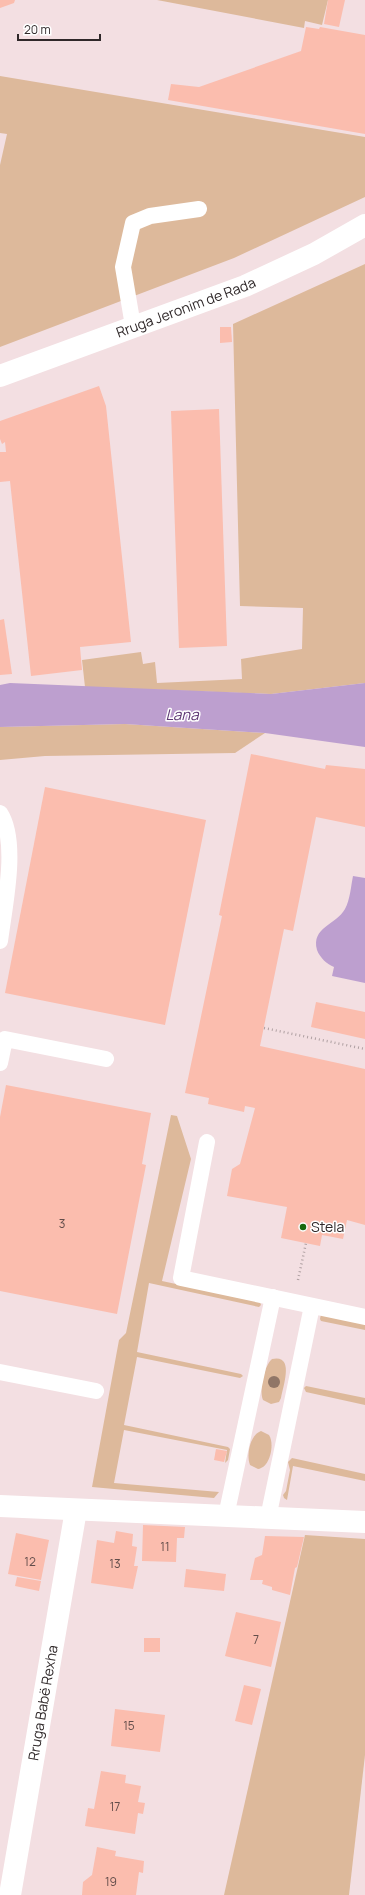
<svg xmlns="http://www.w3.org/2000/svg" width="365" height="1895" font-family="Manrope,sans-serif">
	<rect width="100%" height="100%" fill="#f3dfe2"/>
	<g fill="#ddb99b">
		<path d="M157 0H328L322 25 305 21 304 28Z"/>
		<path d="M0 76 365 137V197L234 258 0 347V165L7 134 0 133Z"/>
		<path d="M365 264V683L271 694 85 687 82 660 141 652 143 664 155 662 157 683 242 679 241 659 302 649 303 608 240 606 233 324Z"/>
		<path d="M125 724 265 733 235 753 45 756 0 760V727Z"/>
		<path d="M171 1115 177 1116 191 1159 162 1281 260 1302 261 1305 259 1307 149 1283 137 1352 241 1374 243 1376 240 1378 137 1357 124 1425 228 1447 230 1449 228 1460 225 1463 227 1450 124 1430 114 1483 219 1492 214 1498 92 1487 119 1340 126 1333Z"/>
		<path d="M321 1314 365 1322V1330L321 1321 320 1319Z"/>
		<path d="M272 1359C295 1354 283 1386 281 1398L279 1402 271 1404 263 1400C259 1390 264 1366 272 1359Z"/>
		<path d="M306 1386 365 1398V1405L306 1392 304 1388Z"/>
		<path d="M261 1431 269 1435C275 1444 270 1468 258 1469L250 1465C246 1455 250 1435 261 1431Z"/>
		<path d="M292 1458 365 1474V1481L293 1466 287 1500 284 1498 283 1495 286 1491 290 1470 288 1462Z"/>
		<path d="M305 1535 365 1539V1755L349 1895H224Z"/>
	</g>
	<g fill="#bd9fcf">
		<path d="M10 683 271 694 365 683V747L265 733 125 724 0 727V685Z"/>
		<path d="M353 876 365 878V983L332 976 334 967C327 964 320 958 317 950 311 927 336 925 345 909 350 900 351 886 353 876Z"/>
	</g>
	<g fill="#fbbdae">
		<path d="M0 0H15L14 3 0 8Z"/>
		<path d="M328 0H345L339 27 324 24Z"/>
		<path d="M306 27 319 29 320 27 365 35V134L168 100 171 84 199 87 301 51Z"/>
		<path d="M220 327H231L232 342 220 343Z"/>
		<path d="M99 386 106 406 131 642 80 647 82 670 31 676 10 481 0 482V452H6L5 442 2 444 0 439V421Z"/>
		<path d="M219 409 227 646 179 648 171 411Z"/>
		<path d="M4 619 12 674 0 675V620Z"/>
		<path d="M251 754 325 769 326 765 365 769V827L316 817 293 931 284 929 260 1046 365 1069V1225L347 1220 343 1239 322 1235 320 1246 281 1238 287 1207 227 1196 232 1169 240 1164 255 1108 245 1106 244 1112 208 1104 209 1098 185 1093 222 916 219 915Z"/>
		<path d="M45 787 206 820 165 1025 5 993Z"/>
		<path d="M316 1002 365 1012V1039L311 1027Z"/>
		<path d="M6 1085 151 1113 142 1164 146 1165 117 1314 0 1291V1117Z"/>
		<path d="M216 1449 227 1451 224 1462 214 1460Z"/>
		<path d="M143 1525 185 1527 184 1538H177L176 1562 142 1561Z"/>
		<path d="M116 1531 133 1534 132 1546 137 1547 134 1566H138L133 1589 91 1583 97 1540 114 1543Z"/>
		<path d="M16 1533 49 1540 41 1580 8 1574Z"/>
		<path d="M265 1536 304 1537 297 1567 295 1568 290 1595 272 1590V1587L262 1584 263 1580H250L255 1558 262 1555Z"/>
		<path d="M186 1569 226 1574 224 1591 184 1587Z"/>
		<path d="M17 1577 41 1581 39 1591 15 1586Z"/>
		<path d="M236 1612 281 1622 271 1667 225 1656Z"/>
		<rect x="144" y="1638" width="16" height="14"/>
		<path d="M244 1685 261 1689 252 1725 235 1721Z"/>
		<path d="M115 1709 165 1715 160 1752 111 1746Z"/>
		<path d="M101 1771 126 1775 125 1783 141 1786 138 1802 145 1803 143 1814 138 1813 135 1834 85 1826 88 1808 94 1809Z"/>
		<path d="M97 1847 116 1851 115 1856 144 1861 143 1873 139 1872 136 1895H82L83 1882 92 1875Z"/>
	</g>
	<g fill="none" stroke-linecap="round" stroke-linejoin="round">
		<g stroke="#afa0a2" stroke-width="2.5" stroke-dasharray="1 3" stroke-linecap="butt">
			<path d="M264 1028 365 1049"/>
			<path d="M298 1280 306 1243"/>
		</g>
		<g stroke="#fff" stroke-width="16">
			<path d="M133 326 123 267 133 223 150 216 199 209"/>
			<path d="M0 813C19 842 4 908 0 941"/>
			<path d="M0 1063 5 1039 106 1059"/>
			<path d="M207 1142 181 1278 365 1317"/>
			<path d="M0 1372 96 1391"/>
			<path d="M226 1516 273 1297"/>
			<path d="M268 1518 312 1306"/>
		</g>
		<g stroke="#fff" stroke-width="22">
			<path id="s1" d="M0 376 245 286 314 254 365 225"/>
			<path d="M0 1506 365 1522"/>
			<path id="s2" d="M10 1895 76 1510"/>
		</g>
	</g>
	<circle fill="#907667" cx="274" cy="1382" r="6"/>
	<circle fill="#18690d" stroke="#fff" stroke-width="1.5" cx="303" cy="1227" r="4"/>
	<g text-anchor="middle" stroke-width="3" stroke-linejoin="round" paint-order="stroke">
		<g font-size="12" fill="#624d4a">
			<text x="62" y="1228">3</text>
			<text x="165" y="1551">11</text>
			<text x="30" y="1566">12</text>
			<text x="115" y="1568">13</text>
			<text x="256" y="1644">7</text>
			<text x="129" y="1730">15</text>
			<text x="115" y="1811">17</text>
			<text x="111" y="1886">19</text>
		</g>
		<g font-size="14" fill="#2f2829" stroke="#fff">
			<text dy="5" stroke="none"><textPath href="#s1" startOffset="198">Rruga Jeronim de Rada</textPath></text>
			<text dy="5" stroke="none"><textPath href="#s2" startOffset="195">Rruga Babë Rexha</textPath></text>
		</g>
		<g font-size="14" fill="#2f2829" stroke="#fff" text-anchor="start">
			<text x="311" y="1232">Stela</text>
		</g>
		<g font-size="15" font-style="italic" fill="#5f3874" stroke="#fff">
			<text x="182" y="720">Lana</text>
		</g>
	</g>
	<path d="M18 34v6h82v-6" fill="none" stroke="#2f2829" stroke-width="2"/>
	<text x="24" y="34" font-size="12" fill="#2f2829" stroke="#ffffff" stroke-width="3" paint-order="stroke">20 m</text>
</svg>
